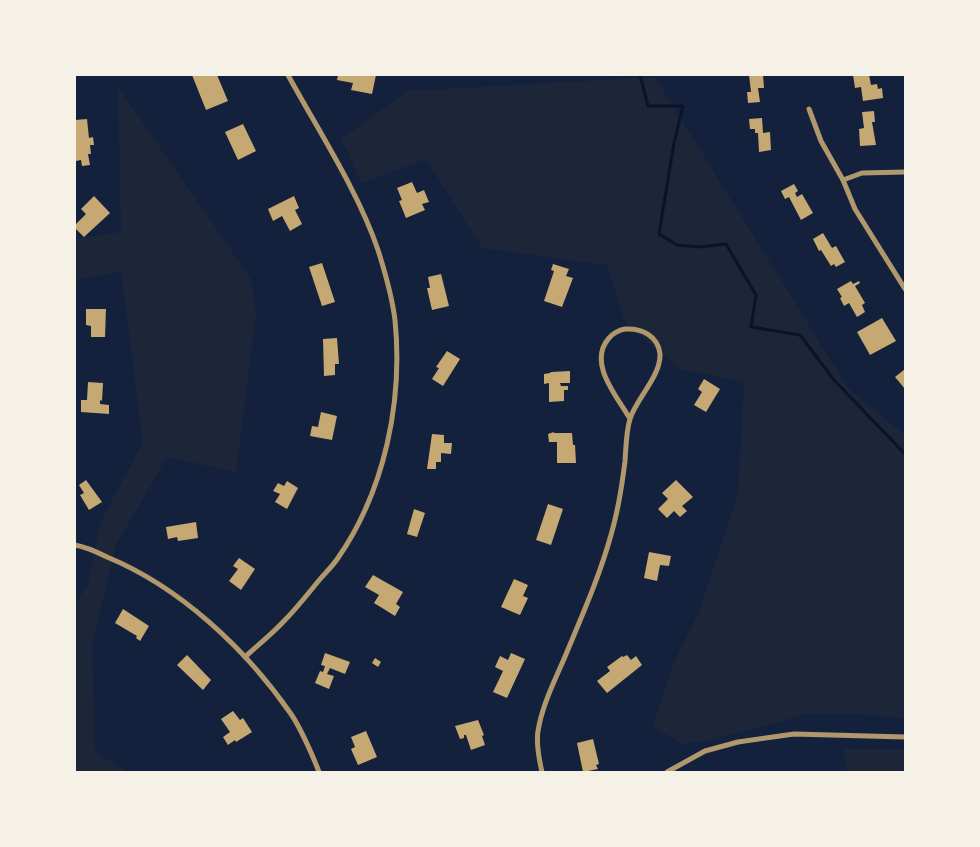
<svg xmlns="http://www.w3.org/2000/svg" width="980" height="847" font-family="'Asap Condensed',sans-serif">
	<rect width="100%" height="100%" fill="#14213d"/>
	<g fill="#1d2539">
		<path d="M655 77 848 388 905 435V718L852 714H803L776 723 712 740 683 744 653 727 673 664 699 612 738 494 744 382 680 369 671 361 625 322 607 265 482 248 426 159 361 184 349 154 341 139 408 91Z"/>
		<path d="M118 87 251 279 256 313 236 472 167 457 116 545 92 643 95 751 127 772H75V605L88 584 100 523 143 442 121 272 75 279V239L121 232Z"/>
		<path d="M843 749H905V772H848Z"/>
	</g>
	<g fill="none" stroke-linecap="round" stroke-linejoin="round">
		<path stroke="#0b132b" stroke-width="3" d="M640 75 648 106H683L674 143 659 234 677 245 698 247 726 244 756 295 751 327 800 335 834 380 905 454"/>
	</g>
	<g fill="#c6a872">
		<path d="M192 75H217L228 101 206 110Z"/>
		<path d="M338 75H376L372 94 351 90 353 83 337 80Z"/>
		<path d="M749 75H763L764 88H758L760 102 748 103 747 92H751Z"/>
		<path d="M853 75H869L871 85 877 84 878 89 882 88 883 98 863 101 861 87 855 88Z"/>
		<path d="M874 111 875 122H872L876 145 860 146 859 129 864 128 862 112Z"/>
		<path d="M762 118 763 133 770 132 771 150 759 152 758 133H755V129H750L749 119Z"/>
		<path d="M87 119 89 138 93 137 94 145H90L91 154H88L90 165 82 166 81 160 76 161 75 120Z"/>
		<path d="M243 124 256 151 238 160 225 132Z"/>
		<path d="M412 182 417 193 424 190 429 202 422 204 425 210 406 218 399 201 402 200 397 188Z"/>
		<path d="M794 184 798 191 795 193 797 197 802 194 813 213 801 220 789 197 785 199 781 191Z"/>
		<path d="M94 196 110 213 84 237 75 228V225L86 214 81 209Z"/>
		<path d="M294 196 299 208 295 210 302 224 290 231 282 216 273 221 268 209Z"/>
		<path d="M823 233 832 248 836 246 845 262 836 267 834 264 831 266 821 250 819 251 813 239Z"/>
		<path d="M322 263 335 302 322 306 309 267Z"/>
		<path d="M553 264 569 269 566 276 573 278 562 307 544 301 554 271 551 270Z"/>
		<path d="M441 274 449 306 432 310 427 288H430L428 277Z"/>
		<path d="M851 281 853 284 859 281 860 283 855 286 865 303 862 305 865 312 857 317 849 303 844 306 840 298 842 297 837 289Z"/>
		<path d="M86 309H106L105 337H91V326L86 325Z"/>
		<path d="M882 318 896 341 870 355 857 332Z"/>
		<path d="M337 338 339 364H335V375L324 376 323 339Z"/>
		<path d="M447 351 460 359 443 386 432 379 439 368 436 367Z"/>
		<path d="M905 369V389L895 377Z"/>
		<path d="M570 371V383H560L561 386H568V390H564V401L549 402V383L544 384V374L550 373 551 372Z"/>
		<path d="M704 379 720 389 706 412 694 405 702 392 698 389Z"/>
		<path d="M88 382 103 383 102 401 100 400V404L109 405V414L81 412V400H87Z"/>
		<path d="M321 412 337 416 332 440 310 436 312 426 318 427Z"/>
		<path d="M554 432V433H572L573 445H575L576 463H557V442H549L548 434Z"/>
		<path d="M432 434 444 435V443H452L451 454 441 453V462H436V469H427Z"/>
		<path d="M86 480 102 502 89 510 80 495 84 493 79 485Z"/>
		<path d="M676 480 693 497 682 506 687 511 680 517 674 511 667 518 658 509 668 499 662 493Z"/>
		<path d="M287 481 298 488 287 509 275 502 280 494 273 491 278 483 284 486Z"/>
		<path d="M548 504 563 509 551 545 536 540Z"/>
		<path d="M414 509 425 513 417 537 407 534Z"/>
		<path d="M196 522 198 538 178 541 177 537 168 539 166 527Z"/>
		<path d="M649 552 671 556 669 566 660 565 657 581 644 578Z"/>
		<path d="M239 558 255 569 241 590 229 581 238 569 233 566Z"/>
		<path d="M373 575 403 592 396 604 400 607 395 616 374 603 379 595 365 587Z"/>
		<path d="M514 579 528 585 523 596 528 598 520 615 501 607Z"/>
		<path d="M123 609 149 626 140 641 136 638 137 636 115 623Z"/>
		<path d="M325 653 350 662 345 674 330 668 327 674 334 676 329 689 315 683 320 671 323 672 325 666 321 665Z"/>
		<path d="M511 653 525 659 507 698 493 692 503 671 495 667 500 656 508 660Z"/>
		<path d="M187 655 211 680 203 690 177 665Z"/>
		<path d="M627 655 631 660 636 656 642 665 607 693 597 681 610 671 607 667 622 656 623 657Z"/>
		<path d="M375 658 381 662 378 667 372 663Z"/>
		<path d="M233 711 240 720 243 718 252 732 236 742 235 740 228 745 223 737 230 732 221 719Z"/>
		<path d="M478 720 484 735 482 736 485 745 471 750 466 735H464V738L460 739 455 726Z"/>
		<path d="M366 731 377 757 358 765 351 749 355 747 351 737Z"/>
		<path d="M593 739 599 764 596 765 598 769 583 772 577 743Z"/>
	</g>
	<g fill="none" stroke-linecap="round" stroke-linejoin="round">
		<g stroke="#b1986c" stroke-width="5">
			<path d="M809 109 821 141 843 180 855 209 905 289"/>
			<path d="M843 180 862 173 905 172"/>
			<path d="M75 545C86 547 97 552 107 557 180 587 246 649 291 714 300 727 313 756 319 772"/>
			<path d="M245 657C258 645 272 634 284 621 296 609 306 596 316 584 323 575 332 567 338 558 385 490 403 401 395 320 392 296 385 272 378 250 358 191 318 130 288 75"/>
			<path d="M542 772C539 759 536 744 538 731 542 706 554 682 564 659 581 618 599 578 611 535 618 511 622 486 625 461 626 448 626 432 630 419 636 399 661 376 660 354 658 336 642 328 625 329 619 330 612 334 609 338 587 363 617 396 630 419"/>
			<path d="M667 772 705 751 738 742 794 734 905 737"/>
		</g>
	</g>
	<rect width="980" height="847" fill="none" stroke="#f6f1e7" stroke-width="152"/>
</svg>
